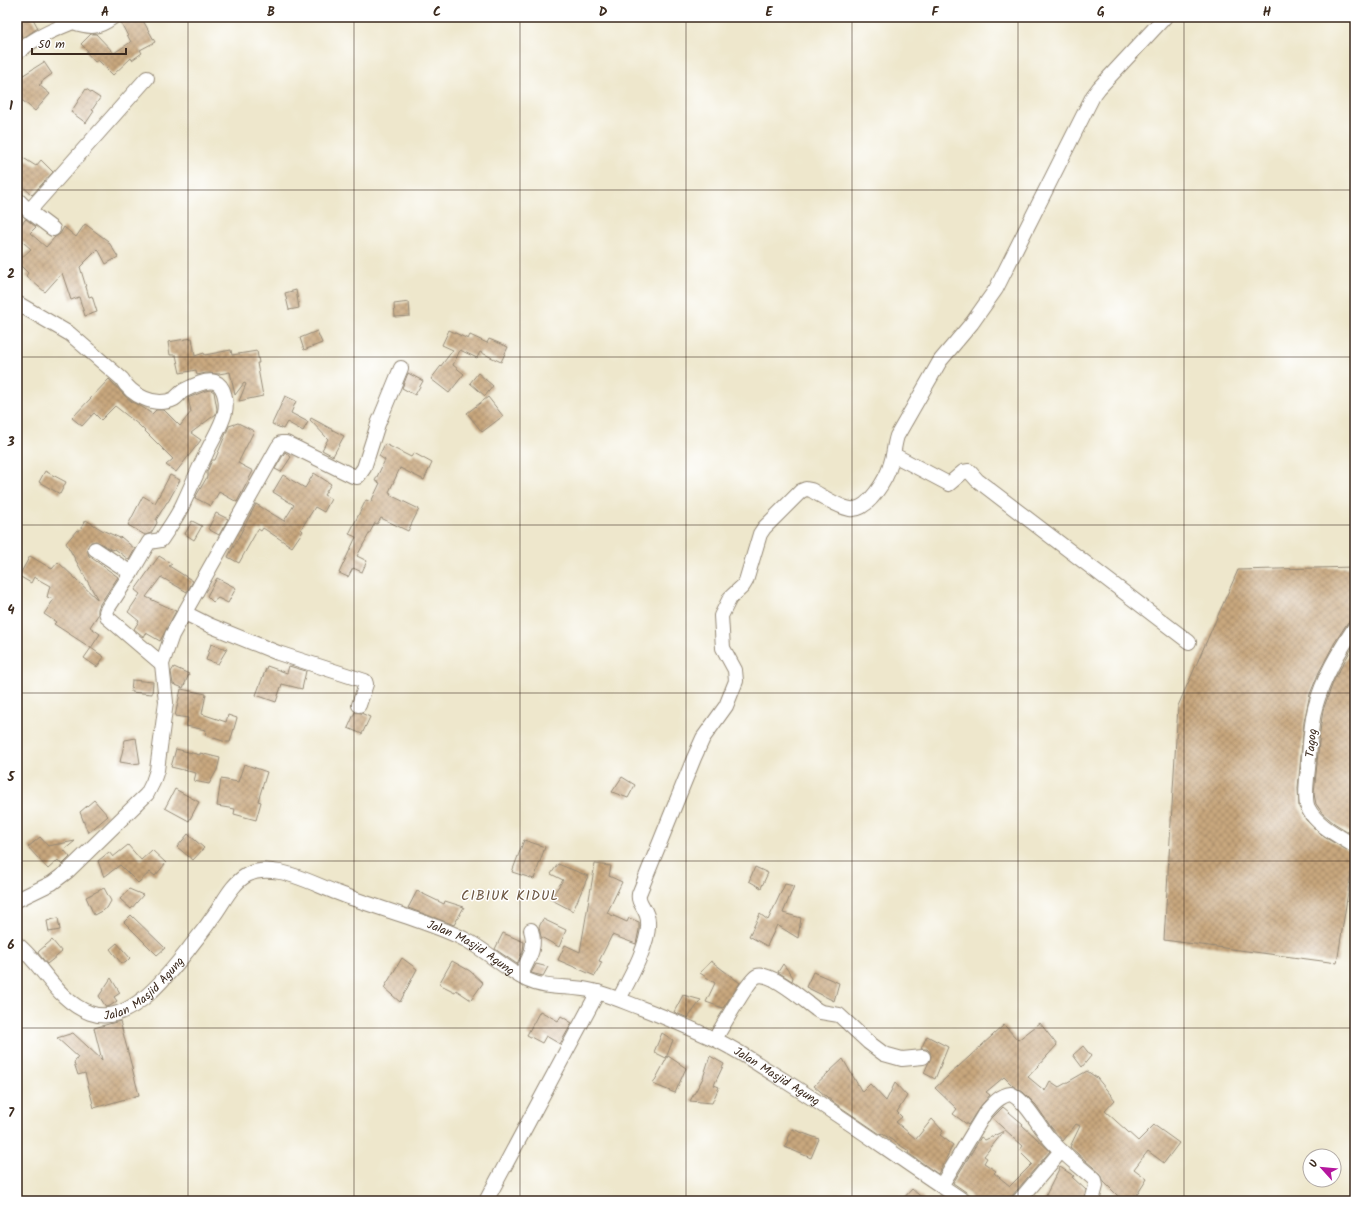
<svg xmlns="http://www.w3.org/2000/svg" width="1372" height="1218" font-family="Kalam,sans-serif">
	<defs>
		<pattern id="building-cross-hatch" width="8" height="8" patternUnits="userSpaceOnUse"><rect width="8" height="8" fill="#c8a77e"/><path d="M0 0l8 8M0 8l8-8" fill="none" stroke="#a48867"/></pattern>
	</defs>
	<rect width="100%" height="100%" fill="#fff"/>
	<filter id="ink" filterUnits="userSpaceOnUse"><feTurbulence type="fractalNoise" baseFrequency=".025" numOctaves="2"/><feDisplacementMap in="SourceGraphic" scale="8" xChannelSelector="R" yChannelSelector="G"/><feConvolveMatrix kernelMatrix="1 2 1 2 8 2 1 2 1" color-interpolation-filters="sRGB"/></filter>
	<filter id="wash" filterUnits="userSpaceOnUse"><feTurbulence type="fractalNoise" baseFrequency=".012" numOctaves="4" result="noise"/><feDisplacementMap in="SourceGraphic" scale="16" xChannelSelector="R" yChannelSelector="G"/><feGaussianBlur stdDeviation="0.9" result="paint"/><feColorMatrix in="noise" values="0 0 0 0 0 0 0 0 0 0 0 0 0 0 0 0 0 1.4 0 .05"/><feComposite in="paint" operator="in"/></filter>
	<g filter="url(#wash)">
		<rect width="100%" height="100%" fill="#eee7cc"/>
		<g id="blocks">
			<g fill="url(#building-cross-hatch)">
				<path d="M17 17H32L38 28 23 38 17 28Z"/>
				<path d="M121 17H141L155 42 140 50 142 53 132 60 131 58 113 75 98 60 95 62 86 52 88 51 81 44 91 34H96L114 53 131 42 120 21Z"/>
				<path d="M44 62 52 74 41 82 42 83 39 85 50 94 35 111 17 96V79Z"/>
				<path d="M86 89 100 98 92 110 94 111 86 123 71 112Z"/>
				<path d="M17 154 36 166 41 160 53 172 32 195 17 181Z"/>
				<path d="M26 219 36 227 30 233 46 247 55 237 60 234 64 227 76 237 85 224 108 241 118 257 106 264 98 249 80 267 89 297 92 296 97 312 85 316 79 297 71 300 62 273 45 292 26 276 28 273 17 262 31 249 17 237V229Z"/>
				<path d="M296 290 299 308 289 310 285 293Z"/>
				<path d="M409 302 410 316 395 317 394 304Z"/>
				<path d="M449 330 468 339 470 335 487 343 489 339 508 347 501 362 480 352 477 358 460 350 453 365 464 374 449 393 431 379 453 350 442 345Z"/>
				<path d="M317 331 322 343 304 350 300 338Z"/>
				<path d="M192 338 195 356 204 353 205 355 231 350 232 355 257 351 259 363H257L263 396 239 401 246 384 244 383 235 395 230 372 219 374 206 373 197 375 196 370 180 373 176 355H170L168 342Z"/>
				<path d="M408 373 423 381 415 395 402 388Z"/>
				<path d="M478 373 493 386 485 396 470 383Z"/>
				<path d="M109 379 125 396 132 402 142 407 152 414 156 410H164L180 426 191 412 188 398 205 391 211 390 214 392 217 409 216 414 191 433 201 440 176 472 166 465 173 459 139 425 115 406 101 420 94 413 82 426 72 418Z"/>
				<path d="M285 396 296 401 291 413 308 422 303 431 287 422 283 429 272 424Z"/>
				<path d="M488 397 503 416 482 432 467 413Z"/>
				<path d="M311 418 344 436 333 456 322 450 328 439 310 420Z"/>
				<path d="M238 423 254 431 238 463 253 471 237 502 219 492 211 506 195 498 207 477V472L212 460H215L229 426Z"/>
				<path d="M385 444 411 457 414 453 432 463 424 480 400 468 389 492 391 493 390 495 419 509 408 531 381 518 377 524 375 523 357 556 367 561 362 572 353 568 348 577 339 573 356 537 349 534 366 500 371 502 380 483 375 481 385 460 379 456Z"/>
				<path d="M285 452 291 457 281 472 275 469Z"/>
				<path d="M45 471 66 482 60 494 39 482Z"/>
				<path d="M314 473 331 484 324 495 331 499 324 512 315 507 301 529 303 531 292 547 263 528 261 531 258 529 239 563 228 557 256 504 284 521 294 505 273 492 283 475 305 488Z"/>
				<path d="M170 475 180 480 168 502H167L156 520 157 523 151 533 145 535 128 525 143 496 155 503Z"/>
				<path d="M216 513 228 519 219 535 208 529Z"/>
				<path d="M86 520 102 530 120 538 121 537 135 549 129 560 115 549 112 550 96 541 91 542 87 548 89 556 118 577 100 604 98 609V615L90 627 100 634 91 648 104 657 97 667 84 658 91 648 54 624 56 622 44 614 54 599 47 597 50 586 34 577 31 583 19 576 30 556 52 569 58 562 98 600 66 543 77 530 79 531Z"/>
				<path d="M192 521 202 526 194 540 185 534Z"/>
				<path d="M159 556 172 564 169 566 193 581 187 592 161 577 146 597 176 611 160 641 146 633 144 637 134 629 139 621 128 612 140 594 135 590Z"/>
				<path d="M1355 567V619L1348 622 1335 642 1319 672 1310 694 1304 722 1298 788 1299 807 1306 820 1324 837 1354 854 1337 963 1164 940 1178 706 1238 570Z"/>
				<path d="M217 578 236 588 228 603 218 598 213 602 207 596Z"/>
				<path d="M1355 643V836L1334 823 1323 814 1316 804 1314 794 1320 732 1323 710 1334 680Z"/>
				<path d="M211 644 227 649 218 664 206 660Z"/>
				<path d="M267 666 287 673 289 666 306 671 302 689 282 684 276 702 256 695Z"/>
				<path d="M174 667 189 674 183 688 173 684 171 672Z"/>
				<path d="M132 680 153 682 152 694 131 692Z"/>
				<path d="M181 689 206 694 202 714 226 722 228 715 237 718 230 742H226L205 735 206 730 186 726 188 718 175 716Z"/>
				<path d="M355 712 361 713 370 717 362 734 348 728Z"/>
				<path d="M136 738 140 763 132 764 120 762 125 740Z"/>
				<path d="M176 749 200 755V753L220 758 217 770 209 784 194 781 196 773 171 767Z"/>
				<path d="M244 764 267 772 258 801 261 802 256 820 234 814 235 809 217 806 221 779 238 782Z"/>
				<path d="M622 777 635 785 628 798 612 792Z"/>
				<path d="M175 789 199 802 189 821 165 808Z"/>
				<path d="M94 800 108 816 88 833 80 812Z"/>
				<path d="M188 834 204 848 193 860 177 847Z"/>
				<path d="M40 837 48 846 75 841 64 850 70 857 62 865 58 860 48 869 28 847Z"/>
				<path d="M524 840 545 847 534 879 512 872Z"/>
				<path d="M128 845 141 860 152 850 166 863 155 876 150 872 138 883 120 865 104 877 98 861 109 852 113 857Z"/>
				<path d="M558 864 588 876 573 911 550 899 563 880 551 874Z"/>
				<path d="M595 864 611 866 609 876 622 882 607 913 627 922 629 918 639 922V930L636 944 612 935 599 961 602 962 595 976 558 960 565 945 580 952Z"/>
				<path d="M755 867 768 873 761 888 749 881Z"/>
				<path d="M785 884 794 886 783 913 801 918 798 938 777 925 767 946 749 936 760 914 768 920Z"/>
				<path d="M104 888 111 901 107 908 94 915 86 897Z"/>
				<path d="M129 889 143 895 131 909 120 899Z"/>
				<path d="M417 891 444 904 445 901 464 907 454 925 408 908Z"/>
				<path d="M131 915 165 948 157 955 124 922Z"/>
				<path d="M58 918 60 930 49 932 47 921Z"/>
				<path d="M543 919 566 930 559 947 541 937 539 927Z"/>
				<path d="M503 933 524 942 523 951 517 964 495 949Z"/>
				<path d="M52 940 62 952 47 964 38 953 39 951Z"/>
				<path d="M117 943 130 958 125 963H121L110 949Z"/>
				<path d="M402 958 417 969 400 1002 384 988Z"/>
				<path d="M452 961 470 971 483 983 471 1000 456 990 455 992 439 984Z"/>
				<path d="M711 961 740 983 723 1008 706 1002 715 983 700 973Z"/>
				<path d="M536 964 548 967 543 976 531 973Z"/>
				<path d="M783 964 793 977 792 981 778 972Z"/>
				<path d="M813 972 839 983 834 1001 806 987Z"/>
				<path d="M111 978 120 993 114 997 117 1001 110 1006 106 1007 99 996Z"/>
				<path d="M683 995 701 1000 688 1018 674 1012Z"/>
				<path d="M540 1011 558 1021 561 1016 572 1023 560 1044 546 1036 542 1043 527 1035Z"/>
				<path d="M120 1021 139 1095 94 1108 85 1073 78 1075 74 1063 78 1057 57 1038 73 1033 102 1060 94 1028Z"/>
				<path d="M1040 1023 1057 1045 1028 1077 1045 1091 1050 1081 1059 1087 1087 1071 1097 1078 1115 1100 1105 1111 1138 1141 1154 1125 1179 1143 1164 1163 1148 1151 1134 1169 1147 1179 1133 1201H1123L1104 1182 1101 1174 1070 1147 1080 1126 1076 1124 1063 1141 1051 1127 1036 1105 1023 1092 1013 1086 1004 1077 986 1092 990 1095 979 1108 968 1125 953 1114 957 1109 935 1088 1004 1025 1018 1040Z"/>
				<path d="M662 1033 673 1040 666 1058 654 1052Z"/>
				<path d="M927 1036 948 1047 935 1079 924 1073 931 1057 930 1052 927 1049H921Z"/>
				<path d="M1083 1046 1091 1056 1082 1067 1073 1055Z"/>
				<path d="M668 1056 686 1068 675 1093 653 1084Z"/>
				<path d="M710 1056 724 1064 714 1085 719 1087 712 1103 690 1101 703 1078Z"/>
				<path d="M843 1059 862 1092 870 1084 886 1101 895 1083 907 1096 897 1112 902 1117 896 1122 916 1139 932 1119 943 1131 940 1135 953 1145 938 1174 908 1153 909 1151 881 1133 880 1134 833 1102 814 1086Z"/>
				<path d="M1003 1107 1023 1124 1022 1125 1050 1151 1012 1196 1011 1201H972L971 1197 969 1194 953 1183 981 1137 985 1140 1004 1131 984 1156 987 1158 984 1163 996 1171 994 1173 1010 1186 1032 1164 1019 1151 1023 1146 992 1118Z"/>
				<path d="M792 1129 819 1139 811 1158 785 1147Z"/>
				<path d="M1060 1167 1074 1176 1072 1177 1086 1190 1084 1201H1043Z"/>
				<path d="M912 1189 926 1201H901Z"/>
			</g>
		</g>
	</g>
	<g filter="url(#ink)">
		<use href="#blocks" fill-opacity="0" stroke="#948875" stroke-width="1"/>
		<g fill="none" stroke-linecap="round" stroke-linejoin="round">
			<defs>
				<g id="minor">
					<path d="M17 50H21C35 37 56 29 73 22 90 28 98 28 113 17"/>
					<path d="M17 199 29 211 53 229"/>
					<path d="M29 211 147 78"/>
					<path d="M17 303 70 334 122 379C131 395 155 408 174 399 177 397 180 393 183 391 191 387 205 379 215 382 225 386 227 403 225 412 222 426 212 440 206 454 198 470 191 487 183 504 177 517 168 529 161 540L149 542 131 573"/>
					<path d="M894 455 949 484 963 472 969 471 977 480 1189 642"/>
					<path d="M95 549 131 573 108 608 106 612 108 618 162 664"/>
					<path d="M185 613 209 625 278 653 365 681 366 684 359 705"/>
					<path d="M1355 627C1338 653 1323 678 1315 708 1310 728 1310 749 1308 769 1307 778 1304 800 1308 808 1317 826 1339 836 1355 846"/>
					<path d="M17 900 52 883 68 871 147 794 153 782 157 770 166 702 162 664 172 635 278 447 281 443H286L353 476 357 477 359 475 364 468 378 424 401 368"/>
					<path id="s1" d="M17 944C43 965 57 1001 90 1013 129 1027 167 976 188 950 196 939 205 929 212 918 223 904 231 884 247 875 258 869 269 870 280 872 298 875 321 887 338 893 361 902 385 909 408 917 428 924 447 930 466 940 487 951 505 969 527 980 548 990 571 985 593 991 609 995 625 1002 641 1008 665 1017 690 1028 714 1039 736 1049 756 1063 777 1076 841 1115 901 1160 964 1201"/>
					<path d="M520 976C528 960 537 948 531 930"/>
					<path d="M619 999C629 980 650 943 648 922 648 909 637 904 639 894L694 758 703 738 726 706 736 681 735 670 723 648 721 616 730 598 743 586 746 581 760 534 764 528 801 491 806 489 811 490C822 496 838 507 850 509 868 512 887 478 891 463 894 454 894 445 897 436L940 361 972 323 996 289 1093 96 1099 88 1165 17"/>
					<path d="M715 1039C721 1029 749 979 757 976 771 971 806 1002 817 1010L821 1012 839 1015 868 1042 884 1054 902 1059 923 1057"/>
					<path d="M941 1186 985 1113C992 1105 1000 1095 1011 1094 1028 1103 1037 1124 1049 1138 1062 1154 1080 1166 1095 1180L1096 1186 1092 1201"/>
					<path d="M486 1201 598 992"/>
					<path d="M1019 1201 1061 1151"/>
				</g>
			</defs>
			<use href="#minor" stroke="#948875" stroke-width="16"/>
			<use href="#minor" stroke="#fff" stroke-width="14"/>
		</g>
	</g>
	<path fill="none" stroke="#3b2a1e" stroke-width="1" stroke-opacity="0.55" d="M188 17V1201M354 17V1201M520 17V1201M686 17V1201M852 17V1201M1018 17V1201M1184 17V1201M17 190H1355M17 357H1355M17 525H1355M17 693H1355M17 861H1355M17 1028H1355"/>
	<g text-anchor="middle" stroke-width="3" stroke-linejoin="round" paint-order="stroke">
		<g font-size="12" fill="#3b2a1e" stroke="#fff">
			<text transform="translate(1311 743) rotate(-84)" y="4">Tagog</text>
			<text dy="4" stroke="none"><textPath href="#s1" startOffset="561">Jalan Masjid Agung</textPath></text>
			<text dy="4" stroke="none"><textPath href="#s1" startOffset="165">Jalan Masjid Agung</textPath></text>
			<text dy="4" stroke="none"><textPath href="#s1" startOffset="897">Jalan Masjid Agung</textPath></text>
		</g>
		<g font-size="14" letter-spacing="1" fill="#6c5640" stroke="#fff">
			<text x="510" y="900">CIBIUK KIDUL</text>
		</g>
	</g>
	<rect width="1372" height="1218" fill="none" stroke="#fff" stroke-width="44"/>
	<g transform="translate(1322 1168) rotate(297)"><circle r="19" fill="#ffffff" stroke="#b1aaa5"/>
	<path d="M0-3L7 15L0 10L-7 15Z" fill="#b5179e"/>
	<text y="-6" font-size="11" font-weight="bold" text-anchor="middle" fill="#3b2a1e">U</text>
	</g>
	<path d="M32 48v6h94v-6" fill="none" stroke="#3b2a1e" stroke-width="2"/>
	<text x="38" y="48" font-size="12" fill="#3b2a1e" stroke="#ffffff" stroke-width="3" paint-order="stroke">50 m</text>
	<rect x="22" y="22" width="1328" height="1174" fill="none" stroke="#3b2a1e" stroke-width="1.5"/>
	<g font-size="13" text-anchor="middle" font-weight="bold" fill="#3b2a1e">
		<text x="105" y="16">A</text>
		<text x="271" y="16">B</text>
		<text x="437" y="16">C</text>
		<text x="603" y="16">D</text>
		<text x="769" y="16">E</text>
		<text x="935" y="16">F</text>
		<text x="1101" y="16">G</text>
		<text x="1267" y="16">H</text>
		<text x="11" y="110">1</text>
		<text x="11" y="278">2</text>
		<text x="11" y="446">3</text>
		<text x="11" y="614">4</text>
		<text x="11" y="781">5</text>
		<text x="11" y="949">6</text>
		<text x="11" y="1117">7</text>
	</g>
</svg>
